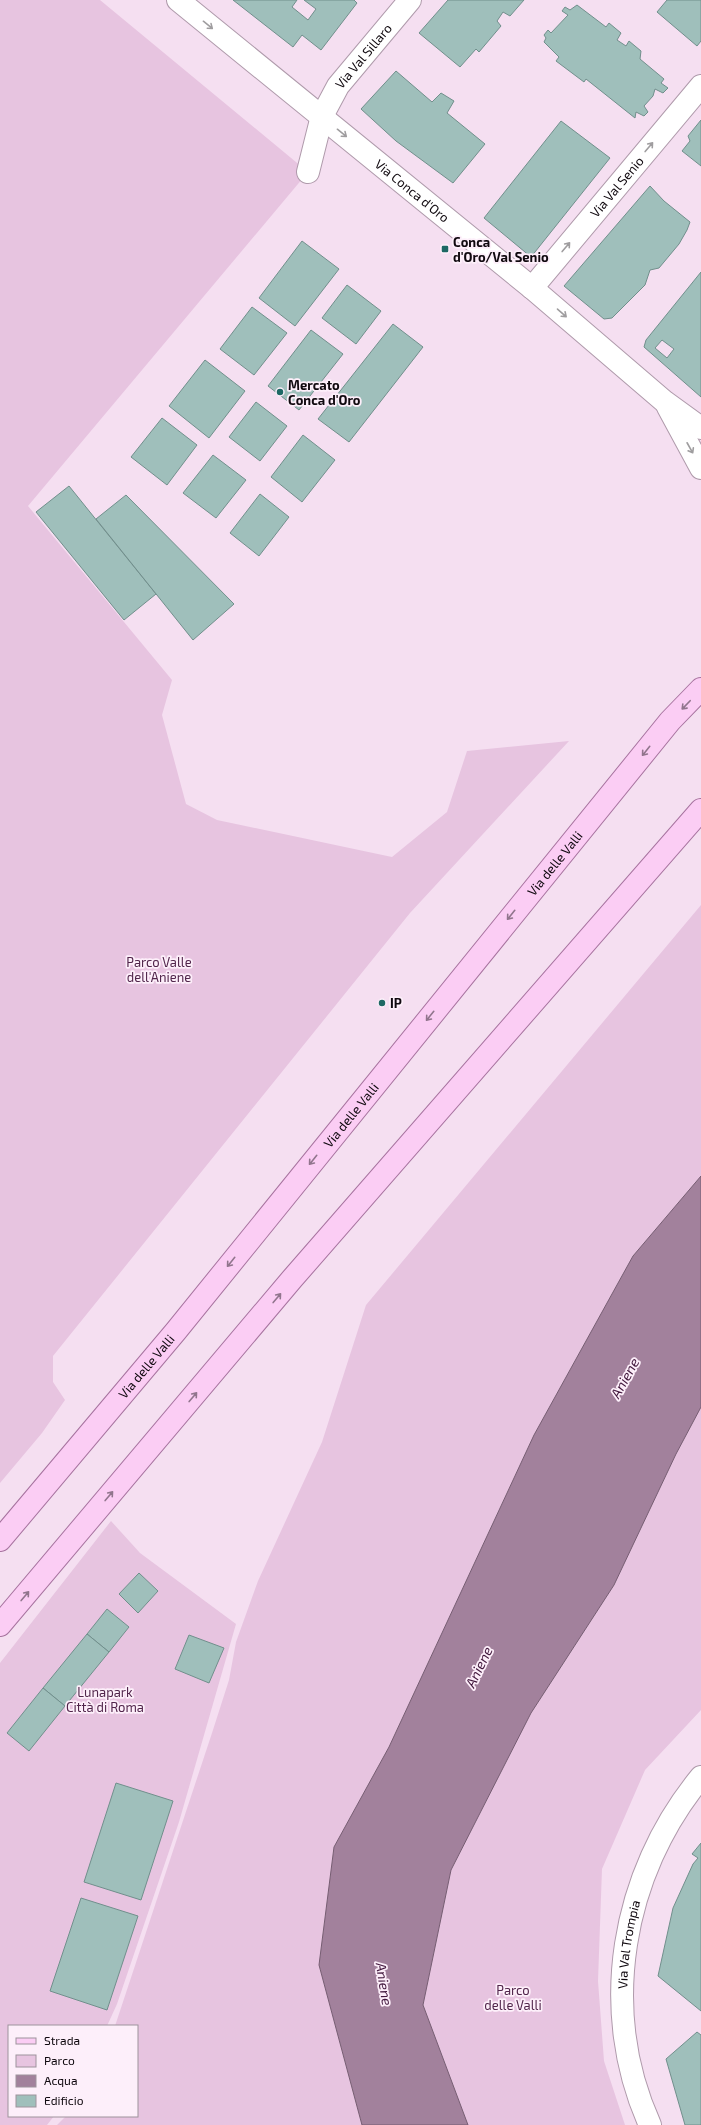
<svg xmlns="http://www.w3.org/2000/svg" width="701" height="2125" font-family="'Exo 2',sans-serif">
	<rect width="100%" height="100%" fill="#f5dff1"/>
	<g fill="#e7c4e0">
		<path d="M0 0H100L308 172 28 506 172 680 162 715 186 804 217 820 392 857 447 812 467 751 569 741 410 913 53 1356V1382L65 1400 42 1433 0 1483Z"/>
		<path d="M701 905V1176L633 1256 534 1435 389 1747 334 1847 319 1965 362 2125H57L66 2116H137V2026H115L212 1733 229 1680 236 1642 258 1581 322 1442 366 1305Z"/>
		<path d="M701 1407V1710L645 1770 602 1869 598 1981 604 2061 625 2125H468L423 2005 451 1870 531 1713 614 1585 676 1454Z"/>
		<path d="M111 1521 140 1553 236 1624 179 1822 117 2004 107 2026H9V2116H54L47 2125H0V1663Z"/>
	</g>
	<path fill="#a2819c" stroke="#765d72" d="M701 1176V1407L676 1454 614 1585 531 1713 451 1870 423 2005 468 2125H362L319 1965 334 1847 389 1747 534 1435 633 1256Z"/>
	<g fill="#9fbfbb" stroke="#718f8c" fill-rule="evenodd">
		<path d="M233 0H297L292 7 308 20 316 9 304 0H354L357 3 321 50 302 35 293 47Z"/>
		<path d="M448 0H524L510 16 503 12 497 21 501 26 479 52 476 49 460 67 419 33Z"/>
		<path d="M667 0H701V41L697 46 657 12Z"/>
		<path d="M577 5 606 27 609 23 621 33 617 40 626 46 629 41 641 51 640 59 664 79 661 83 668 88 663 93 655 89 653 96 644 106 648 112 644 116 636 112 635 118 586 79 584 82 556 61 559 57 544 42 546 38 544 35 548 30 551 33 568 15 562 11 565 7 570 10Z"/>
		<path d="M396 71 432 102 441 93 454 101 447 113 485 144 453 183 396 141 361 109Z"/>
		<path d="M701 120V166L682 151 690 141 688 136Z"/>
		<path d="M561 121 610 158 531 257 484 218Z"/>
		<path d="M650 186 664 201 690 222 687 230 679 244 659 268 650 270 645 285 612 318 604 319 564 286Z"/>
		<path d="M302 241 339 269 295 326 259 298Z"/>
		<path d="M701 272V397L644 347 646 340ZM662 340 674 349 667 358 655 348Z"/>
		<path d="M347 285 381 311 356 344 322 318Z"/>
		<path d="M252 307 287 333 254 375 220 349Z"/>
		<path d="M393 324 423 347 349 442 318 419Z"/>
		<path d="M311 330 343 354 299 410 268 386Z"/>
		<path d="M205 360 245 391 209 438 169 406Z"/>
		<path d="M256 402 287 426 260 461 229 437Z"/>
		<path d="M162 418 197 445 167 485 131 457Z"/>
		<path d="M303 435 335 460 302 502 271 477Z"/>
		<path d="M213 455 246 480 216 518 183 493Z"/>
		<path d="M69 486 156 594 124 620 36 512Z"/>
		<path d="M260 494 289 517 259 556 230 533Z"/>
		<path d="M126 495 234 604 193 640 96 519Z"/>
		<path d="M139 1573 158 1591 138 1613 119 1594Z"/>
		<path d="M107 1609 129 1627 109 1652 87 1634Z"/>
		<path d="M87 1634 109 1652 65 1706 43 1688Z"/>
		<path d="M189 1635 224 1648 209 1683 175 1669Z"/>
		<path d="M43 1688 65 1706 29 1751 7 1733Z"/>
		<path d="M116 1783 173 1801 141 1900 84 1882Z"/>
		<path d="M701 1843V2011L658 1976 673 1908 693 1864 698 1858 692 1854Z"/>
		<path d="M81 1898 138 1916 107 2010 50 1991Z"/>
		<path d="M697 2032 701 2035V2125H685L666 2059Z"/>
	</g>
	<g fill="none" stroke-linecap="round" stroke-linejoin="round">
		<defs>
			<g id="minor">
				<path id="s1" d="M178 0 532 288 665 402 701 428"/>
				<path id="s2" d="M308 172 322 116 338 86 410 0"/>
				<path id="s3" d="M532 288 701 86"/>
				<path d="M668 407 701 468"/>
				<path id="s4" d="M650 2125C598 2010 621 1874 701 1777"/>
			</g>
			<g id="major">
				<path id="s5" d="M0 1540 176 1331 670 721 701 689"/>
				<path d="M0 1625 292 1279 701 810"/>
			</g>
		</defs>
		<use href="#minor" stroke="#af9aab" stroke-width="24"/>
		<use href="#major" stroke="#a7739f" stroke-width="24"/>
		<use href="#minor" stroke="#fff" stroke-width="22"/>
		<use href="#major" stroke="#fbcdf4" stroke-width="22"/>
	</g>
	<defs><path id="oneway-shaft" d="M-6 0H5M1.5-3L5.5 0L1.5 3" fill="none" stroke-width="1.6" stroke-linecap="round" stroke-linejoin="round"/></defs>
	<g stroke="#9f9d9f">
		<use href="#oneway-shaft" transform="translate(208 25) rotate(39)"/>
		<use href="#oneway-shaft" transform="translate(342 133) rotate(39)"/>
		<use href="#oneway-shaft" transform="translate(649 147) rotate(-50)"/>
		<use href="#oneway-shaft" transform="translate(566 247) rotate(-50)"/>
		<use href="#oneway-shaft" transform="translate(562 313) rotate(41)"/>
		<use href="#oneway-shaft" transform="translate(690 448) rotate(61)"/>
	</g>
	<g stroke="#91758d">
		<use href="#oneway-shaft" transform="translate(686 705) rotate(134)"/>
		<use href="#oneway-shaft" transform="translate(646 751) rotate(129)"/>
		<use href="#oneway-shaft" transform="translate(511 915) rotate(129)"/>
		<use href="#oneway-shaft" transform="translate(430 1016) rotate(129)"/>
		<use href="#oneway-shaft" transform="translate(313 1160) rotate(129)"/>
		<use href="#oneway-shaft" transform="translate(231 1262) rotate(129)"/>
		<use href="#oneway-shaft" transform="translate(277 1298) rotate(-50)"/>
		<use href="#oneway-shaft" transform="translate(193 1397) rotate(-50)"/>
		<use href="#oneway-shaft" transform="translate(109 1496) rotate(-50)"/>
		<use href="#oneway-shaft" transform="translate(25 1596) rotate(-50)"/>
	</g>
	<g fill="#1d6864" stroke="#fdeffa" stroke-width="1.5">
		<rect x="441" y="245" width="8" height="8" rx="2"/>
		<circle cx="280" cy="392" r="4"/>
		<circle cx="382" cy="1003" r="4"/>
	</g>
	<g text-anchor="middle" stroke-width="3.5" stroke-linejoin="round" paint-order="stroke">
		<g font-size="13" fill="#10090f" stroke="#fdeffa">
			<text dy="5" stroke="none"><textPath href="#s2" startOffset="131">Via Val Sillaro</textPath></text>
			<text dy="5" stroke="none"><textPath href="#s3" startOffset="132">Via Val Senio</textPath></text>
			<text dy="5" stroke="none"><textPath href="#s1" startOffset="302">Via Conca d'Oro</textPath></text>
			<text dy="5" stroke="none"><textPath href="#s5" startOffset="875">Via delle Valli</textPath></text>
			<text dy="5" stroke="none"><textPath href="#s5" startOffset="551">Via delle Valli</textPath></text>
			<text dy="5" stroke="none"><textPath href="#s5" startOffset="227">Via delle Valli</textPath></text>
			<text dy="5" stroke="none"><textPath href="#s4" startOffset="185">Via Val Trompia</textPath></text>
		</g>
		<g font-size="13" font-weight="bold" fill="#10090f" stroke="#fdeffa" text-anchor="start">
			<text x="453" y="247">Conca<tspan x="453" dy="15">d'Oro/Val Senio</tspan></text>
			<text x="288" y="390">Mercato<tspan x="288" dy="15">Conca d'Oro</tspan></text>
			<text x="390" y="1008">IP</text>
		</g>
		<g font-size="13" fill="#51254b" stroke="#fdeffa">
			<text x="159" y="967">Parco Valle<tspan x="159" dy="15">dell'Aniene</tspan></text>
			<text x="105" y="1697">Lunapark<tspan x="105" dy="15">Città di Roma</tspan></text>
			<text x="513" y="1995">Parco<tspan x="513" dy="15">delle Valli</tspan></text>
		</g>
		<g font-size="14" font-style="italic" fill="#42183d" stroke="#fdeffa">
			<text transform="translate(625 1378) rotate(-61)" y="5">Aniene</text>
			<text transform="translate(479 1667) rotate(-64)" y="5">Aniene</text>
			<text transform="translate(384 1984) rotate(81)" y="5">Aniene</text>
		</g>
	</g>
	<rect x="8" y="2025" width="130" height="92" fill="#fdeffa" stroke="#9e939c"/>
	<rect x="16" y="2038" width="20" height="6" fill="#fbcdf4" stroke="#9e939c"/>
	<text x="44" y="2045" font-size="12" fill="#10090f">Strada</text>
	<rect x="16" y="2055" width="20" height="12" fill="#e7c4e0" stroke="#9e939c"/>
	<text x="44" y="2065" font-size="12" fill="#10090f">Parco</text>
	<rect x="16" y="2075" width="20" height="12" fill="#a2819c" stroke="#9e939c"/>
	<text x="44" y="2085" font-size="12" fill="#10090f">Acqua</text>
	<rect x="16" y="2095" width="20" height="12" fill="#9fbfbb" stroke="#9e939c"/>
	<text x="44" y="2105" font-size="12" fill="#10090f">Edificio</text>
</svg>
